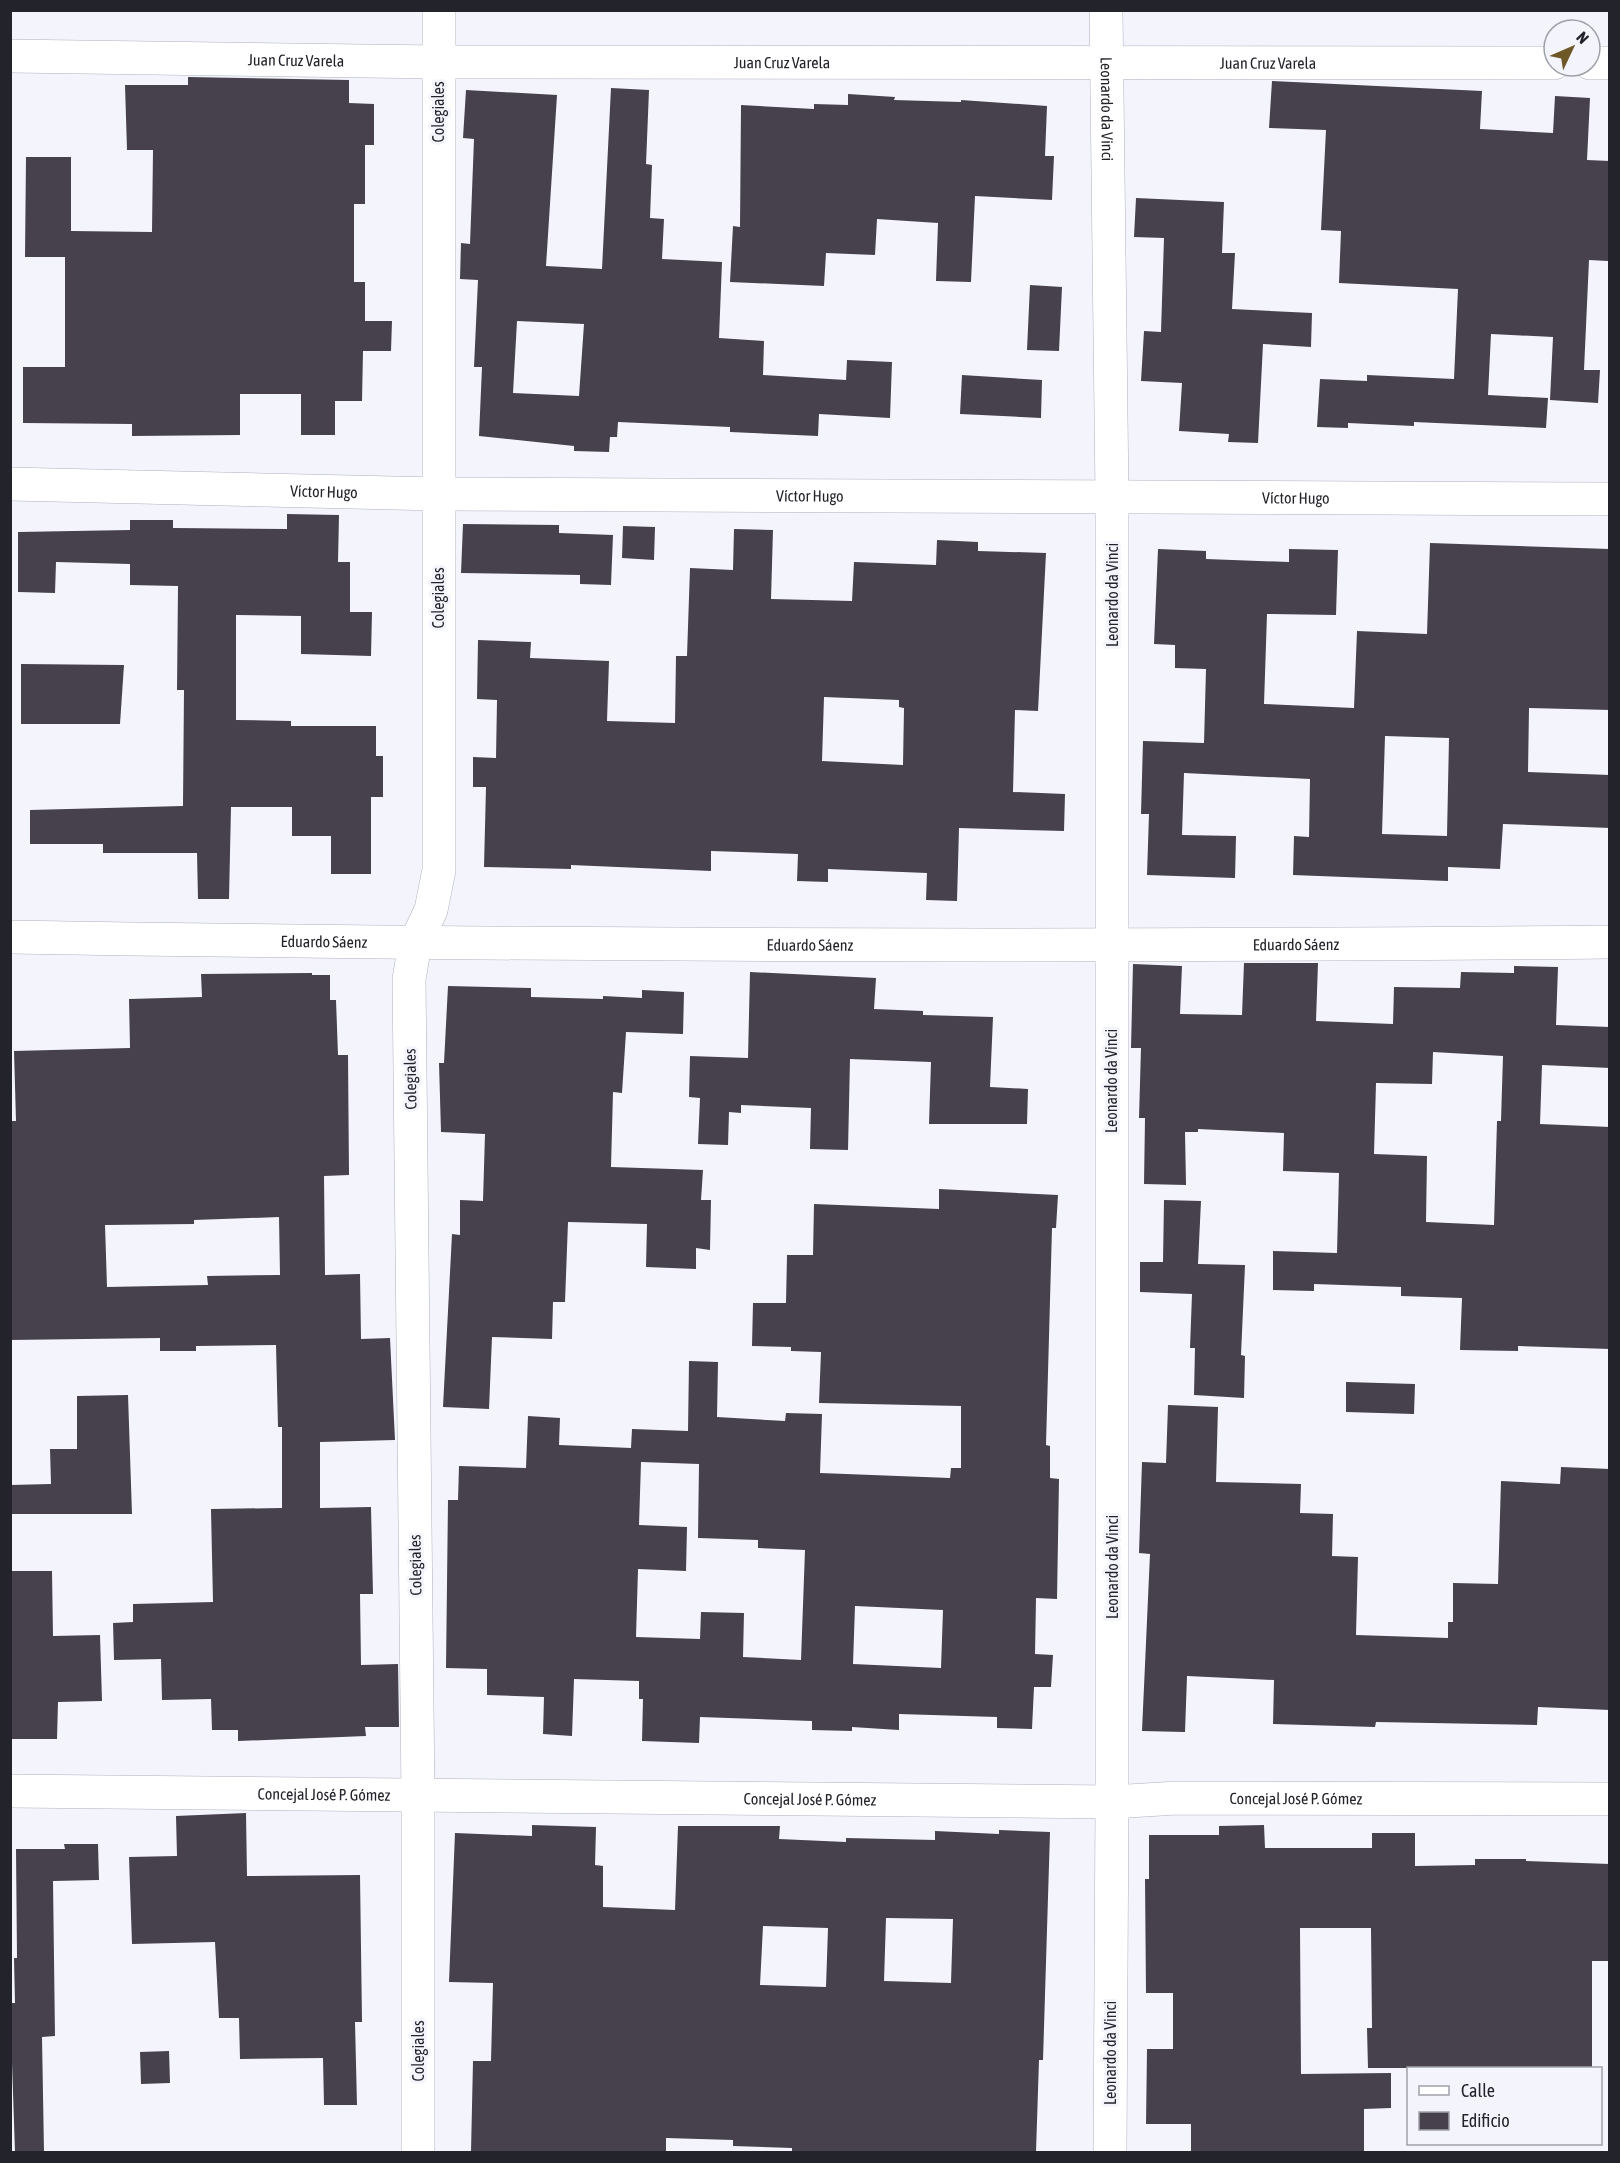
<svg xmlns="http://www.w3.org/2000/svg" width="1620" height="2163" font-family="'Asap Condensed',sans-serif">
	<rect width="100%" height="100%" fill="#f4f5fc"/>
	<g fill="#47404d" fill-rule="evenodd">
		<path d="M188 77 349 80V103L374 104V145H365V204H354V282H365V321H392L391 351H363L362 401H335V435H301V394H240V435L132 436V424L23 423V367H65V257H25L26 157H71V231L152 232 153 150H127L125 85H188Z"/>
		<path d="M1272 81 1482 91 1480 129 1553 133 1555 96 1590 98 1587 160 1610 161 1608 261 1589 260 1584 370H1600L1598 403 1550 400 1553 337 1491 334 1488 395 1548 398 1546 428 1414 422V426L1348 423V428L1317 427 1320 379 1367 381V375L1454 379 1458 289 1339 283 1341 231 1321 230 1326 130 1269 128Z"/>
		<path d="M611 88 649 90 646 164 652 165 650 218 664 219 662 259 722 262 719 338 764 341 763 375 846 380 847 360 892 362 890 418 819 414 818 436 730 432V427L618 422 617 437H610L609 452 574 451V446L479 436 482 367H474L478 280 460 279 461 243 470 244 474 139 463 138 466 90 557 95 546 266 602 269ZM517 321 584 324 579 396 513 393Z"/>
		<path d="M848 94 895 97 894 100 961 102V100L1047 106 1045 156H1054L1052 200 975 196 971 282 936 281 938 223 877 219 875 255 826 253 824 286 730 282 733 226 740 227 741 105 814 109V104L848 105Z"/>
		<path d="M1136 198 1224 202 1222 253H1235L1232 309 1312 313 1311 347 1263 344 1258 443 1228 442 1229 434 1179 431 1182 383 1141 381 1144 331 1161 332 1164 238 1134 237Z"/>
		<path d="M1030 285 1062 287 1059 351 1027 350Z"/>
		<path d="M962 375 1042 380 1041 418 960 414Z"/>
		<path d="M287 514 339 515 338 562H350V612H372L371 656 301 654V616L236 615V720L291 721V726H376V756H383V797H371V874H331V836H292V807H231L229 899H198L197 853H103V844H30V810L183 806 184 690H177L178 586 130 585V564L56 562 55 593 18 592V532L130 530V520H173V528L287 529Z"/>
		<path d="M463 524 559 525V533L613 535 611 585 580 584V575L461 573Z"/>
		<path d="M623 526 655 527 654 560 622 558Z"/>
		<path d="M734 529 773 530 771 599 852 601 854 562 936 565 937 540 978 542V551L1046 553 1038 711 1015 710 1013 792 1065 794 1064 831 959 828 957 901 926 900 927 873 828 869V882L797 881 798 854 711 851V871L571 865V869L484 867 486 787H473V757L496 758 497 700 477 699 478 640 531 642 530 658 609 661 607 721 675 723 676 656H687L690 568 733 570ZM824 697 899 700V707L904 708 903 765 822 761Z"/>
		<path d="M1430 543 1610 549V710L1529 708 1528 772 1610 775V828L1503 824 1500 869 1448 867V881L1293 875 1294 836 1309 837 1310 779 1184 773 1182 835 1236 836 1235 878 1147 875 1149 814H1141L1143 741 1204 743 1206 669 1175 668V645L1154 644 1158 549 1206 551V559L1289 562V549L1338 550 1336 615 1267 614 1264 704 1354 708 1357 631 1427 634ZM1385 736 1449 738 1447 836 1382 834Z"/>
		<path d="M21 664 124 665 120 724H21Z"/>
		<path d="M1244 963H1318L1316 1021 1393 1024 1394 987 1460 988 1461 972 1514 973V966L1558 967 1556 1025 1610 1027V1068L1542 1065 1540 1124 1610 1127V1349L1518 1346V1351L1460 1350 1462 1298 1401 1296V1287L1314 1284V1291L1273 1290V1251L1337 1253 1339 1173 1283 1171 1284 1133 1198 1129V1132H1185L1186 1185 1144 1184 1145 1118H1139L1141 1048H1131L1133 964 1182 966 1180 1014 1242 1015ZM1433 1052 1503 1056 1501 1121H1497L1494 1225 1426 1222 1427 1156 1374 1154 1376 1083 1432 1084Z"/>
		<path d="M750 972 876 978 874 1009 923 1011V1015L993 1017 990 1087 1028 1089 1027 1124H929L931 1062 850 1059 848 1150 810 1149 811 1108 741 1105V1113L729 1112 728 1145 698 1144 700 1098 689 1097 690 1056 748 1058Z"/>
		<path d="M312 973V975H330V1000H336L338 1055H348L349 1175 324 1176 325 1275 360 1274 361 1339 390 1338 395 1440 320 1442V1508L371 1507 373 1594H360L361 1665 398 1664 399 1727H365L366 1736 238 1741V1730H212L211 1699 162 1700 161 1659 114 1660 113 1623 133 1622V1604L213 1602 211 1509 282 1508V1427H278L276 1345 196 1346V1351H160V1338L10 1340V1121H16L14 1051 130 1048 129 999 202 997 201 974ZM279 1217 280 1275 207 1276 208 1285 107 1287 105 1225 194 1224V1220Z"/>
		<path d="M448 986 531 988V997L603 999V996L642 998V990L684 992 683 1034 626 1032 622 1093 613 1092 611 1167 703 1170 701 1200H711L710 1250 696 1248V1269L646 1267 647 1224 568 1222 565 1302H553L552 1339 492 1337 489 1409 443 1407 452 1234 460 1235V1200L483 1201 485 1134 441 1132 439 1063H444Z"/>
		<path d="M939 1189 1058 1195 1056 1228H1052L1046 1445 1050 1446V1478L1059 1479 1057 1599 1036 1598 1035 1654 1053 1655 1051 1687H1034L1032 1729 997 1728V1717L899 1714V1730L852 1727V1731L812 1730V1721L700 1717 699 1743 642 1741 643 1699H639V1681L574 1679 572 1736 543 1734 544 1697 487 1695V1669L446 1668 448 1500H458L459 1466 526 1468 528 1416 560 1418 559 1445 631 1448 632 1429 688 1431 689 1361 718 1362 717 1417 785 1421 786 1413 822 1414 820 1473 950 1478 951 1468H961V1406L819 1403 821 1352 791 1351V1347L752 1346 753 1303H786L787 1255H813L814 1204 939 1209ZM641 1462 699 1464 698 1538 758 1540V1548L805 1550 801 1660 743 1657 744 1613 701 1612 700 1639 636 1637 638 1569 686 1571 687 1527 639 1525ZM855 1606 943 1610 941 1668 853 1664Z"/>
		<path d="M1164 1200 1201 1201 1198 1264 1245 1265 1241 1355 1245 1356 1244 1398 1194 1395 1195 1348H1190L1192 1294 1140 1292V1262H1163Z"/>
		<path d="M1346 1382 1415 1384 1414 1414 1346 1412Z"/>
		<path d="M128 1395 132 1514H10V1485L51 1484 50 1449H77V1396Z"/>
		<path d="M1168 1405 1218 1407 1216 1482 1301 1484 1300 1513 1333 1514 1332 1556 1358 1557 1356 1635 1448 1638V1622H1453V1583L1498 1584 1501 1481 1560 1484 1561 1467 1610 1469V1710L1538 1707 1537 1725 1376 1722 1375 1727 1273 1724 1274 1680 1187 1676 1185 1732 1142 1731 1150 1554 1139 1553 1142 1462 1166 1463Z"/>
		<path d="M10 1571H52L53 1636 100 1635 102 1701 58 1702 57 1739H12Z"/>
		<path d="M246 1813 247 1876 360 1875 362 2022H355L357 2105H324L323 2058 240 2059 239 2018H219L215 1942 132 1944 129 1857 177 1856 176 1816Z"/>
		<path d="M532 1825 596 1827 595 1865 603 1866V1907L675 1910 678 1826H780L779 1839 846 1842V1838L935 1840V1831L999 1834V1830L1050 1832 1043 2060H1039L1036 2152H792V2148L733 2146V2140L666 2138V2152H471L473 2061H491L493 1983 449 1982 455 1833 532 1836ZM886 1918 953 1919 951 1983 884 1981ZM763 1926 828 1928 826 1987 760 1985Z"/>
		<path d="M1264 1825 1265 1848H1372V1833H1415V1866L1475 1865V1859H1526V1861L1610 1864V1961H1592V2068H1368L1367 2028H1372L1371 1928H1300L1301 2074 1391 2073V2108L1364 2109V2152H1191V2124H1146L1147 2049H1173V1993H1146L1145 1879H1149V1835H1219V1826Z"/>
		<path d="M64 1844H98L99 1880 53 1881 55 2036 42 2037 44 2152H15L10 2003H15L14 1958H17L16 1849H65Z"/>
		<path d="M169 2051 170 2083 141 2084 140 2052Z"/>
	</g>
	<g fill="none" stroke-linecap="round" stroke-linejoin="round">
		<defs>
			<g id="minor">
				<path id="s1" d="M1106 10 1112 496V1802L1110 2152"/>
				<path id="s2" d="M10 56 438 62 1554 63"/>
				<path d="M1590 63H1610"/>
				<path id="s3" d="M10 484 437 494 1610 499"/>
				<path id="s4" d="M10 937C544 946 1076 947 1610 942"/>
				<path id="s5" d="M10 1791 1112 1802 1177 1798 1610 1799"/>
				<path d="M418 2152V1795L409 979 415 944 431 910 439 870V10"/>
			</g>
		</defs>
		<use href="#minor" stroke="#adb0c0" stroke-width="34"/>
		<use href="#minor" stroke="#fff" stroke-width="33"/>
	</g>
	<g text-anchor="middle" stroke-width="6" stroke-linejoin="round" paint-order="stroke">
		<g font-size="16" fill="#23242b" stroke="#f4f5fc">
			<text dy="6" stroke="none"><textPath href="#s2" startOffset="286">Juan Cruz Varela</textPath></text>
			<text dy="6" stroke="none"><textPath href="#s2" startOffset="772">Juan Cruz Varela</textPath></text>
			<text dy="6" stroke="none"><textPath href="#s2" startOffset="1258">Juan Cruz Varela</textPath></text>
			<text dy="6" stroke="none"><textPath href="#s1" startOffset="99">Leonardo da Vinci</textPath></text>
			<text transform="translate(438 112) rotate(-90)" y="6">Colegiales</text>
			<text dy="6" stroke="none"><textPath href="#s3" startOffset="314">Víctor Hugo</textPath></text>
			<text dy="6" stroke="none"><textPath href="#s3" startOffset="800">Víctor Hugo</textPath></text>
			<text dy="6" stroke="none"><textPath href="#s3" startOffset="1286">Víctor Hugo</textPath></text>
			<text transform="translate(1112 595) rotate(-90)" y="6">Leonardo da Vinci</text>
			<text transform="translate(438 598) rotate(-90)" y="6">Colegiales</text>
			<text dy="6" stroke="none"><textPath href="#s4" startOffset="314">Eduardo Sáenz</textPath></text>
			<text dy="6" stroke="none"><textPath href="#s4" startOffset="800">Eduardo Sáenz</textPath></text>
			<text dy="6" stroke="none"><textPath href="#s4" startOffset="1286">Eduardo Sáenz</textPath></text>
			<text transform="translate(410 1079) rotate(-91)" y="6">Colegiales</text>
			<text transform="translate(1111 1081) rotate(-90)" y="6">Leonardo da Vinci</text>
			<text transform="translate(415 1565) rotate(-91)" y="6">Colegiales</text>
			<text transform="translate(1112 1567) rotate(-90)" y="6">Leonardo da Vinci</text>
			<text dy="6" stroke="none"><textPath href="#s5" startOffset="314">Concejal José P. Gómez</textPath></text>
			<text dy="6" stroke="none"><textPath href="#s5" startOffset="1286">Concejal José P. Gómez</textPath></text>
			<text dy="6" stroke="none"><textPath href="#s5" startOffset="800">Concejal José P. Gómez</textPath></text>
			<text transform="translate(418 2051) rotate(-90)" y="6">Colegiales</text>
			<text transform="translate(1110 2053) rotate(-90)" y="6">Leonardo da Vinci</text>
		</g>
	</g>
	<rect width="1620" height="2163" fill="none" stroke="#23242b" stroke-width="24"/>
	<rect x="1407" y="2067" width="195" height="78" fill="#f4f5fc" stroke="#a0a1a8" stroke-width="1.5"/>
	<rect x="1419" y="2086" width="30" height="9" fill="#ffffff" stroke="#a0a1a8" stroke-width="1.5"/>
	<text x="1461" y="2097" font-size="18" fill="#23242b">Calle</text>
	<rect x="1419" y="2112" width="30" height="18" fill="#47404d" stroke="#a0a1a8" stroke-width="1.5"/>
	<text x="1461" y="2127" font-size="18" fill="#23242b">Edificio</text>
	<g transform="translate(1572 48) rotate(46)"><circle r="28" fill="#f4f5fc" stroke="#a0a1a8" stroke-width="1.5"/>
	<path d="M0-4.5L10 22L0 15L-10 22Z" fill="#6f5828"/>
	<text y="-9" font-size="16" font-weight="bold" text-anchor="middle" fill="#23242b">N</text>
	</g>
</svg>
